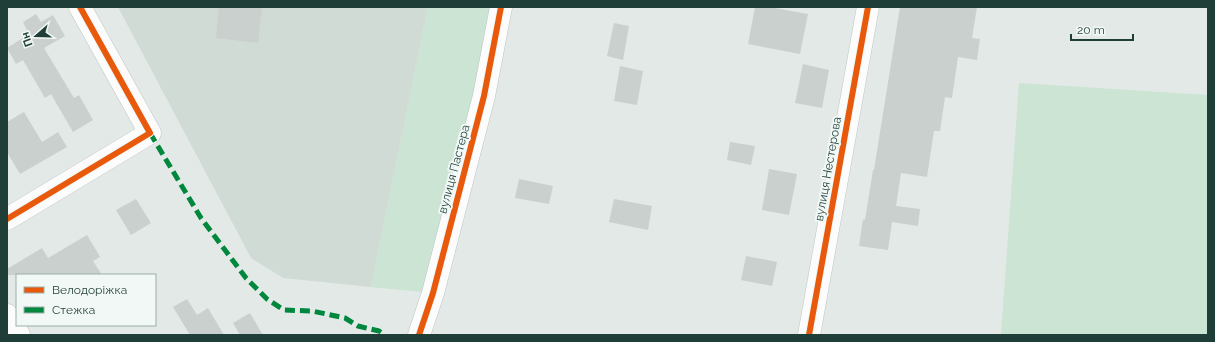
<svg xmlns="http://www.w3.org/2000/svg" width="1215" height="342" font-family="Raleway,sans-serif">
	<rect width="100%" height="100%" fill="#e3e9e6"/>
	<path fill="#d0dbd6" d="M118 7H428L371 287 283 278 251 258Z"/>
	<g fill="#cbe4d3">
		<path d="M428 7H491L475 92 423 292 371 287Z"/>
		<path d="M1019 83 1208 95V335H1001Z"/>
	</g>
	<g fill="#cad0ce">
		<path d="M219 7H262L258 43 216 38Z"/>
		<path d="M755 7H769L808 14 800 54 748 44Z"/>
		<path d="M900 7H977L972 38 980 39 977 60 958 57 952 98 945 97 940 131H934L927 177 901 173 896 206 920 209 918 226 892 222 888 250 859 246 863 219 865 220 873 170H874Z"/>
		<path d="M36 14 41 22 53 15 65 36 44 48 74 98 79 95 93 120 73 132 51 94 45 98 23 60 16 64 7 48 29 34 23 22Z"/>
		<path d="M614 23 629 26 623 60 607 56Z"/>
		<path d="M803 64 829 70 822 108 795 103Z"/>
		<path d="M620 66 643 71 637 105 614 101Z"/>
		<path d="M24 112 42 142 58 132 67 147 20 174 7 152V122Z"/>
		<path d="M730 142 755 146 751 165 727 160Z"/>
		<path d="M769 169 797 174 789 215 762 210Z"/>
		<path d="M519 179 553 186 549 204 515 198Z"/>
		<path d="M136 199 151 223 131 235 116 210Z"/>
		<path d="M614 199 652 206 648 230 609 222Z"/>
		<path d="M87 235 100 257 93 261 102 275H7V269L42 248 48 258Z"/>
		<path d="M746 256 777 262 772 286 741 280Z"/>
		<path d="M187 299 197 315 208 308 224 335H190L173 307Z"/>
		<path d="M250 313 263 335H240L233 323Z"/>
	</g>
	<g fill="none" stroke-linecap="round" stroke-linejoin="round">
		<defs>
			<g id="minor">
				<path d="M7 219 150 133 80 7"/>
				<path d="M7 315 19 335"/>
				<path d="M419 335 433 293 484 96 501 7"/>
				<path d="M809 335 868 7"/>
			</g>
		</defs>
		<use href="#minor" stroke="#c0c6c3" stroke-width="23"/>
		<use href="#minor" stroke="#fbfcfb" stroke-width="22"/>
		<path stroke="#00873e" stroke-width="5" stroke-dasharray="10 5" stroke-linecap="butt" d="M150 133 201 218 246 278 267 299 284 310 312 311 345 318 358 326 379 331 385 335"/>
		<defs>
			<g id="cycleway">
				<path d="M7 219 150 133 80 7"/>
				<path d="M419 335 433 293 484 96 501 7"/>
				<path d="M809 335 868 7"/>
			</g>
		</defs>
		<use href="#cycleway" stroke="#f1f8f5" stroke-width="8"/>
		<use href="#cycleway" stroke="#e8590c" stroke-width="6"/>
	</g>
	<g text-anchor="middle" stroke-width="4" stroke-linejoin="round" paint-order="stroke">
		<g font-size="12" fill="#1f3e37" stroke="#f1f8f5">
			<text transform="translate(454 169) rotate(-75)" y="4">вулиця Пастера</text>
			<text transform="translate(828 169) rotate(-80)" y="4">вулиця Нестерова</text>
		</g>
	</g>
	<rect width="1215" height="342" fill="none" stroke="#1f3e37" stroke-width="16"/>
	<rect x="16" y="274" width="140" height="52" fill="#f1f8f5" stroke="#9daea9"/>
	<rect x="24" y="287" width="20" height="6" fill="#e8590c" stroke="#9daea9"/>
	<text x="52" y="294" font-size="12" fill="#1f3e37">Велодоріжка</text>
	<rect x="24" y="307" width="20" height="6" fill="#00873e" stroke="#9daea9"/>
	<text x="52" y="314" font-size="12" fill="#1f3e37">Стежка</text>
	<g transform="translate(36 36) rotate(250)" stroke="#f1f8f5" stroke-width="3" paint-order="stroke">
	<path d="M0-3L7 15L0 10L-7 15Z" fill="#1f3e37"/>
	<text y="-6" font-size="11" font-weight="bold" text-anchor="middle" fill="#1f3e37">Пн</text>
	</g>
	<path d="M1071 34v6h62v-6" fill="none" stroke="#1f3e37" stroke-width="2"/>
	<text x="1077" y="34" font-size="12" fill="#1f3e37" stroke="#f1f8f5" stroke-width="3" paint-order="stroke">20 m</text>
</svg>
